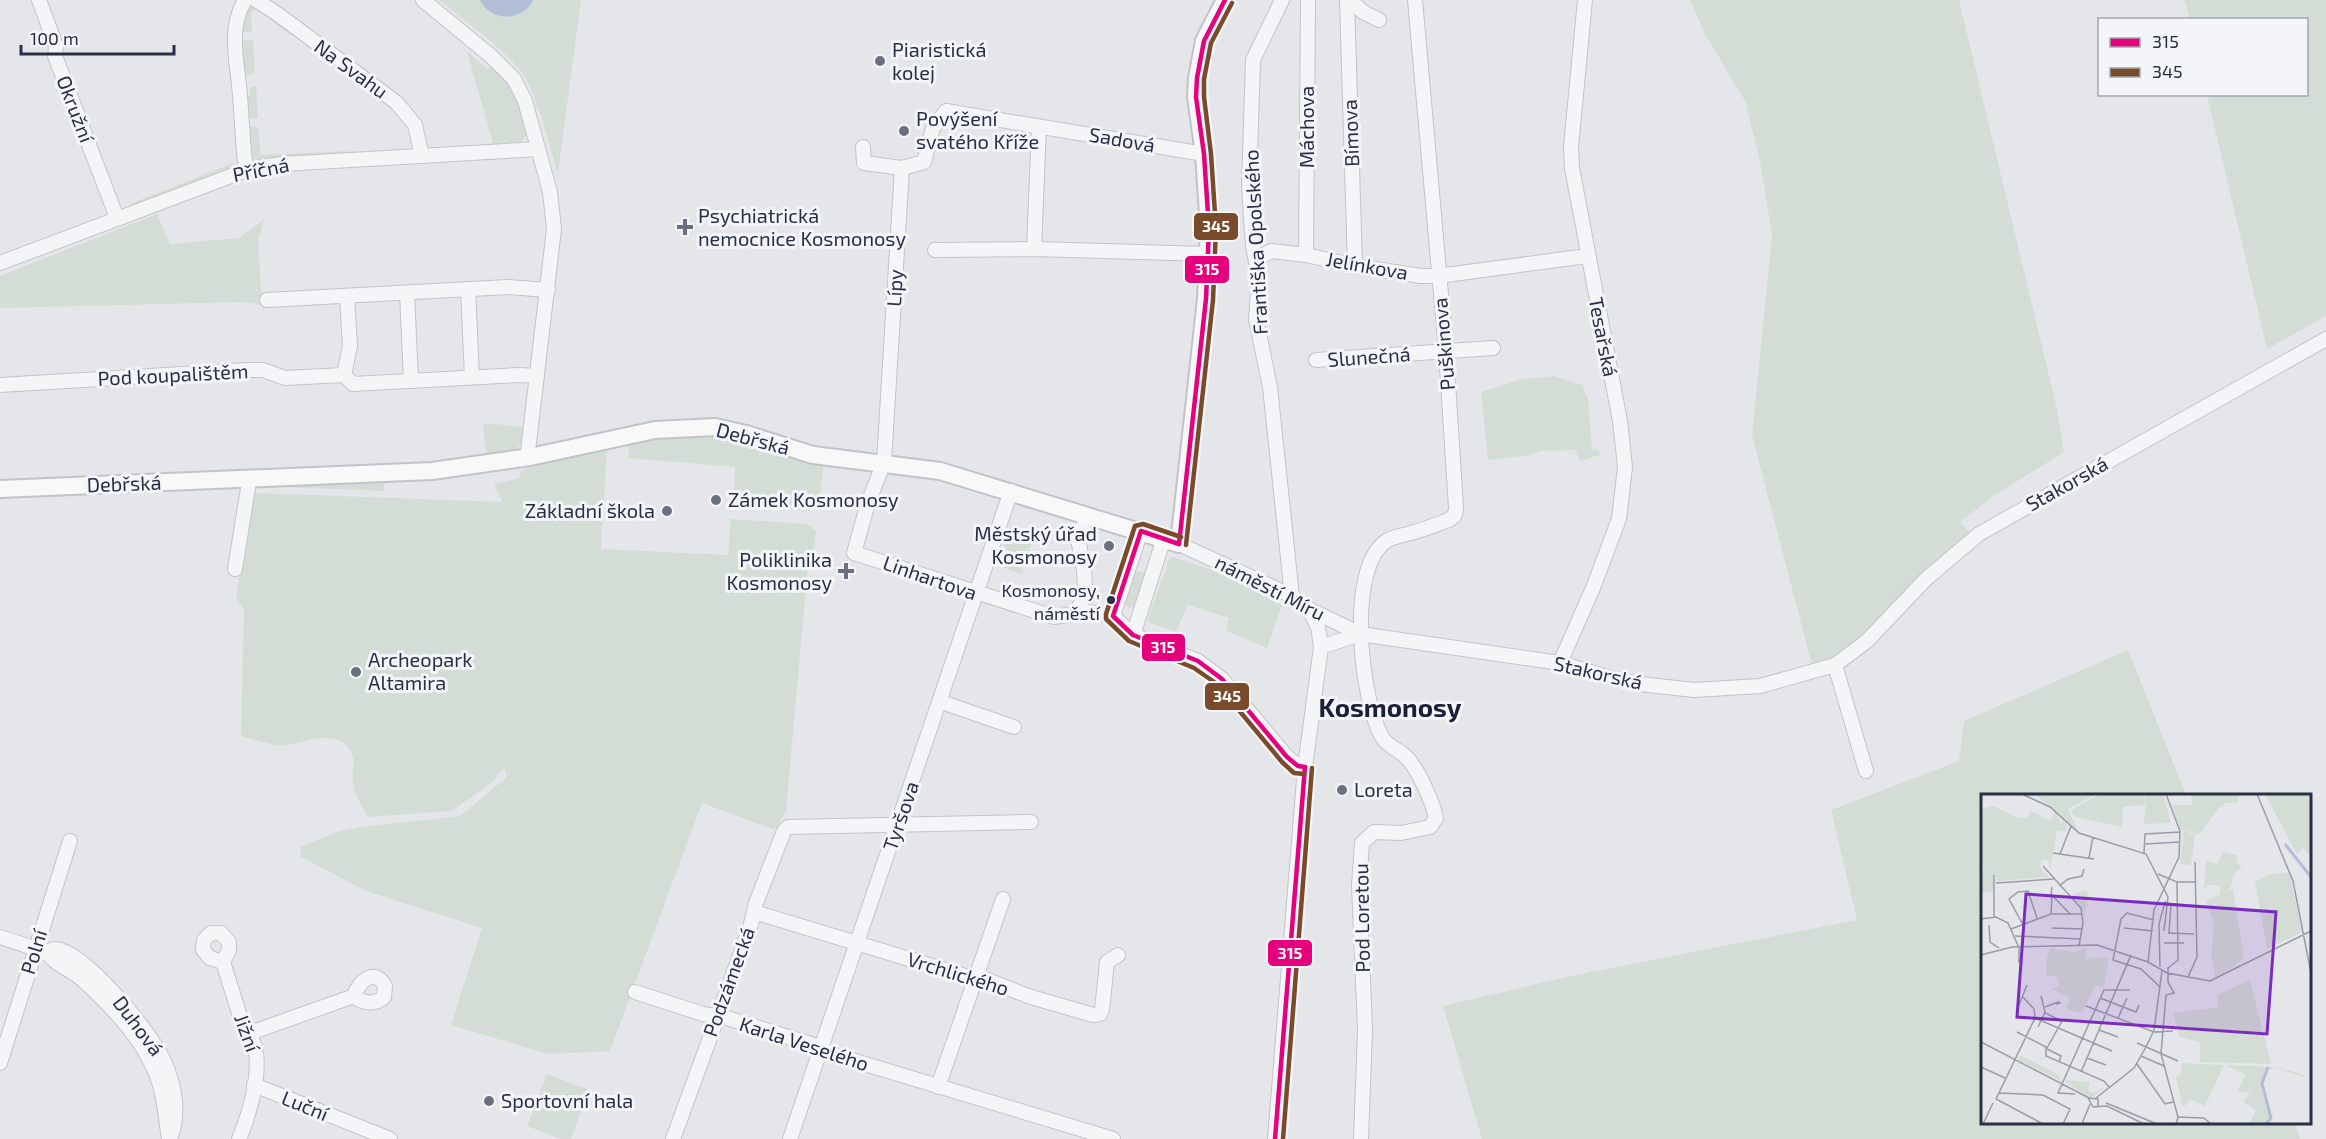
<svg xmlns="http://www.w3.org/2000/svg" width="2326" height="1139" font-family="'Exo 2',sans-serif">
	<rect width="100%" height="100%" fill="#e5e6ea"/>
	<g fill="#d4ddd5">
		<path d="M439 0H581L558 173C549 144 538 97 522 73 505 49 463 20 439 0Z"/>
		<path d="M1690 0H1959L2057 409 2064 452 1995 495 1960 522 1971 534 1835 664 1812 665 1752 435 1772 235 1760 161 1745 101 1704 32Z"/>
		<path d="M2185 0H2326V316L2267 349 2207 95 2306 94V20L2190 19Z"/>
		<path d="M251 7H259L295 33 292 36 256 9 251 12 252 32 239 33 246 9Z"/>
		<path d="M253 40 255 74 240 75V41Z"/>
		<path d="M467 51 487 69 491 64C516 87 519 101 527 133L521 144 494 147 490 144 493 143Z"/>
		<path d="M256 86 258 118 246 119 244 97 250 96V87Z"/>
		<path d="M249 126 258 127 261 155 348 151 346 155 257 161 256 158 251 159 246 135 249 134Z"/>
		<path d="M233 163 234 167 131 206 130 204Z"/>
		<path d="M157 214 170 244 239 238 264 219 258 241 262 305 243 302 0 308V276Z"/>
		<path d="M1554 376 1582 385 1588 399 1592 450H1599L1600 455 1580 461 1575 450 1540 451 1530 455 1488 460 1481 392 1522 379Z"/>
		<path d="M486 423 523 427 521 444 517 449 486 455 483 426Z"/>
		<path d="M666 434H707L762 450 824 462 818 508 808 511 733 503 735 467 628 458 629 443Z"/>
		<path d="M607 448 601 549 728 555 731 519 807 524 816 531 814 548 808 565 786 811 775 830 702 803 610 1051 548 1054 451 1025 482 928 366 891 301 857 300 847 337 832 361 827 460 816 507 777 504 768 491 783 452 811 368 817C362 807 355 796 353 783 351 771 357 763 351 752 336 724 300 747 277 745 266 744 252 739 241 736L244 609 236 600 252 493 502 502 494 484 520 478 521 470Z"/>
		<path d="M311 482H384V491L261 486Z"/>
		<path d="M1007 536 1032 544 1021 574 997 565Z"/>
		<path d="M1170 556 1241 580 1282 605 1267 648 1226 631 1229 618 1188 605 1176 632 1147 622Z"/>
		<path d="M1138 571 1145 573V576L1134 607 1129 608 1124 603 1135 573Z"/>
		<path d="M2128 650 2186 795 1982 796V1122L2295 1123 2300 1139H1482L1443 1006 1575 975 1857 920 1831 810 1959 761 1964 721Z"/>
		<path d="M547 1074 589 1090 571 1139H560L527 1126Z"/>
	</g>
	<path fill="#b2bed6" d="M480 0H533V1C521 22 491 22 480 0Z"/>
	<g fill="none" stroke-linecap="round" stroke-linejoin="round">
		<defs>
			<g id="minor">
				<path d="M39 0 56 46 55 56 117 218"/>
				<path d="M245 0C229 27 236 56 239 85 242 113 242 141 246 169"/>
				<path d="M256 0 279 15 397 103 415 125 422 156"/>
				<path d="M423 0 492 57 514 79 525 101 550 192 554 229 528 451 530 457"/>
				<path d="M1282 0 1253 60 1249 187 1253 246 1259 278 1256 319 1270 387 1292 596"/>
				<path d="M1347 0 1355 266"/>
				<path d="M1350 0 1363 12 1379 20"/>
				<path d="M863 147 864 163 902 168 924 162 933 128 946 111 1204 154"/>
				<path d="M902 168 884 462 868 503 854 553 1054 617 1088 612 1113 616 1133 635 1198 661 1222 679 1287 757 1298 766 1305 767"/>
				<path d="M1034 249 1039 127"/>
				<path d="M935 250 1034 249 1208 254"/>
				<path d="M1306 255 1308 0"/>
				<path d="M1257 259 1271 251 1306 255 1355 266 1421 276H1438L1587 256"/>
				<path d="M0 263 252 168 282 164 538 149"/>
				<path d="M468 289 472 377"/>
				<path d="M407 293 411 381"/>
				<path d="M267 300 508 287 548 290"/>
				<path d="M1316 360 1493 348"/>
				<path d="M344 375 350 346 347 296"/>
				<path d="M0 385 248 370H263L285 378 344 375 353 384 519 375 537 376"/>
				<path d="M1179 544 1292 596 1309 609 1360 634 1560 663 1607 677 1640 684 1694 690 1760 686 1835 665 1867 641 1926 579 1979 534 2326 339"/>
				<path d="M235 569 248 488 247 478"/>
				<path d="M1076 612 1082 601 1085 586 1084 570 1078 539 1087 515"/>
				<path d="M1113 616 1141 531"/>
				<path d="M1133 635 1164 538"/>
				<path d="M1321 647 1360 634"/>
				<path d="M1560 663 1593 588 1619 519 1625 467 1620 421 1572 168 1571 147 1585 0"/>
				<path d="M1835 665 1866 771"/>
				<path d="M941 702 1014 727"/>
				<path d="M754 912 975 979H985L1028 996 1093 1015 1100 1014 1102 1010 1107 962 1118 955"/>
				<path d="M0 937 46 952C55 965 74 971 85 982 115 1010 148 1044 160 1085 165 1102 166 1121 169 1139"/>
				<path d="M46 952C49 951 52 949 55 949 85 951 151 1033 163 1059 175 1084 180 1113 170 1139"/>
				<path d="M223 962 210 958 203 950 204 940 211 933H221L229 942V950L223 962 244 1029C270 1050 250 1113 239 1139"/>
				<path d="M635 992 703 1014 727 1018 811 1044 832 1054 1113 1139"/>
				<path d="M250 1033 354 996C359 981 375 967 385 986L384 997C375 1005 363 1004 354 996"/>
				<path d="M0 1063 70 841"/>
				<path d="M254 1085 390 1139"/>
				<path d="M938 1087 1003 899"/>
				<path d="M673 1139 750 928 756 903 784 831 788 827 1031 822"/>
				<path d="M790 1139 1011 491"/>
				<path d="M1275 1139 1305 767 1321 647 1318 627 1309 609"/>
				<path d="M1361 1139 1365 1030 1359 885 1362 843 1374 832 1401 833 1430 827 1436 818C1433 803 1418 768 1406 757 1398 749 1388 747 1382 737 1361 700 1345 565 1388 540 1395 536 1406 535 1414 532 1426 529 1437 524 1449 520L1455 515 1456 508 1446 351 1415 0"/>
			</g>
			<path id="major" d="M0 489 432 471 530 457 655 430 715 427 746 434 813 455 940 471 1179 544 1206 299 1209 229 1204 154 1196 97 1197 78 1204 41 1225 0"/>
		</defs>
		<use href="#minor" stroke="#c3c4c8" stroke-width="16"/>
		<use href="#major" stroke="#c1c3c8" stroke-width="20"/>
		<use href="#minor" stroke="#f4f5f7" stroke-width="14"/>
		<use href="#major" stroke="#f8f8f8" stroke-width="16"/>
		<defs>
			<g id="bus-1">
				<path d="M1179 544 1206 299 1209 229 1204 154 1196 97 1197 78 1204 41 1225 0"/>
				<path d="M1179 544 1141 531 1113 616 1133 635 1198 661 1222 679 1287 757 1298 766 1305 767"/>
				<path d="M1275 1139 1305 767"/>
			</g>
			<g id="bus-2">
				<path d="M1181 537 1143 524 1135 526 1106 614V619L1129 641 1194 668 1217 684 1282 762 1294 773 1304 774"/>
				<path d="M1186 545 1213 300 1216 229 1211 154 1204 97V79L1211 43 1232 3"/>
				<path d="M1283 1139 1312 768"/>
			</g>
		</defs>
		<use href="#bus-1" stroke="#f3f5f9" stroke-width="9"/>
		<use href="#bus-2" stroke="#f3f5f9" stroke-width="9"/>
		<use href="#bus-1" stroke="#e5007d" stroke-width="4.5"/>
		<use href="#bus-2" stroke="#7a4b2a" stroke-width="4.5"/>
	</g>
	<g fill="#6b707f" stroke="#f3f5f9" stroke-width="2">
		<circle cx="880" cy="61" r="6"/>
		<circle cx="904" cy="131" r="6"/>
		<path d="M682 218h6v6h6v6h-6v6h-6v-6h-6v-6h6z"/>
		<circle cx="716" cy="500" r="6"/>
		<circle cx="667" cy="511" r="6"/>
		<circle cx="1109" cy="546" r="6"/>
		<path d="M843 562h6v6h6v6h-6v6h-6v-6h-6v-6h6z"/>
		<circle cx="356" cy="672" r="6"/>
		<circle cx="1342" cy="790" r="6"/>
		<circle cx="489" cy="1101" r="6"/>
	</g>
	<circle fill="#293046" stroke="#f3f5f9" stroke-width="2" cx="1111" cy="600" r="5"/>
	<g text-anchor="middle" stroke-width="6" stroke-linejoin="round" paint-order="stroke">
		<g font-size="18" fill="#293046" stroke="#f3f5f9" text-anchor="end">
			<text x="1100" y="597">Kosmonosy,<tspan x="1100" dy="23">náměstí</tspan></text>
		</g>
		<g font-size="20" fill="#293046" stroke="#f3f5f9" text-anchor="start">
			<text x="892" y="57">Piaristická<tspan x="892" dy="23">kolej</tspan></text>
			<text x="916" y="126">Povýšení<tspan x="916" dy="23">svatého Kříže</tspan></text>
			<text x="698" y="223">Psychiatrická<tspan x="698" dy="23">nemocnice Kosmonosy</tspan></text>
			<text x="728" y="507">Zámek Kosmonosy</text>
			<text x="655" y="518" text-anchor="end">Základní škola</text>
			<text x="1097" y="541" text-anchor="end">Městský úřad<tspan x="1097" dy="23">Kosmonosy</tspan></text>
			<text x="832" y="567" text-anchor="end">Poliklinika<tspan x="832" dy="23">Kosmonosy</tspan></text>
			<text x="368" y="667">Archeopark<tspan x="368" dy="23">Altamira</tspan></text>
			<text x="1354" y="797">Loreta</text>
			<text x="501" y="1108">Sportovní hala</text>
		</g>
		<g font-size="20" fill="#293046" stroke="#f3f5f9">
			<text transform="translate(351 69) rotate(36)" y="7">Na Svahu</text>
			<text transform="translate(75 109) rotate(69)" y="7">Okružní</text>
			<text transform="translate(1307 127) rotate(-90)" y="7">Máchova</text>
			<text transform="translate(1351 133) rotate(-92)" y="7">Bímova</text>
			<text transform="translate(1122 140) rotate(10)" y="7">Sadová</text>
			<text transform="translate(261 170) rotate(-11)" y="7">Příčná</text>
			<text transform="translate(1256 242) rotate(-93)" y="7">Františka Opolského</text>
			<text transform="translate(1367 266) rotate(10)" y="7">Jelínkova</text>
			<text transform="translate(895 288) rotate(-87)" y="7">Lípy</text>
			<text transform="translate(1603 337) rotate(79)" y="7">Tesařská</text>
			<text transform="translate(1444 344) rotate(-95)" y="7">Puškinova</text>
			<text transform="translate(1369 357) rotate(-4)" y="7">Slunečná</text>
			<text transform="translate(173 375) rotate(-3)" y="7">Pod koupalištěm</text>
			<text transform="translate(753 439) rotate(15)" y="7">Debřská</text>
			<text transform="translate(124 484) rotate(-2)" y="7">Debřská</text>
			<text transform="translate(2067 484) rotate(-29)" y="7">Stakorská</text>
			<text transform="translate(930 578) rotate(19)" y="7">Linhartova</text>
			<text transform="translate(1270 588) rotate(27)" y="7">náměstí Míru</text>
			<text transform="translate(1598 673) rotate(13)" y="7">Stakorská</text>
			<text transform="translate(901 816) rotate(-71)" y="7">Tyršova</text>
			<text transform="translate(1362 918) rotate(-91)" y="7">Pod Loretou</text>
			<text transform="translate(34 952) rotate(-73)" y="7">Polní</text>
			<text transform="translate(958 974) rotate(17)" y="7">Vrchlického</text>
			<text transform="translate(729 982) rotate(-70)" y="7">Podzámecká</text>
			<text transform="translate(138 1026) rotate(53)" y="7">Duhová</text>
			<text transform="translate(247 1033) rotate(70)" y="7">Jižní</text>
			<text transform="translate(804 1044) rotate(18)" y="7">Karla Veselého</text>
			<text transform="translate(305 1106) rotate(22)" y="7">Luční</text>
		</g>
		<g font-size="26" font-weight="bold" fill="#1b2137" stroke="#f3f5f9">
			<text x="1390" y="717">Kosmonosy</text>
		</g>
	</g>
	<g transform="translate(1981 794)">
		<rect width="330" height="330" fill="#e5e6ea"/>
		<path d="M54 0 98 1 115 0 87 15 97 37ZM119 0H162L164 6V0H182L190 29 163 30 165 7 161 12H142L141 33 94 23 90 16ZM210 0H259L256 9H244L237 15 218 41 199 35 191 11H211ZM284 0H330V63L322 54 316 60ZM13 12 37 24H46L50 17 69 27 74 18 81 30V25L86 31 84 38 76 37 69 78 67 66 61 65 59 73 68 83 16 87 14 80 12 97 0 99V73L12 76 0 72V15ZM203 37 214 41 210 71 199 70ZM242 58 257 62 255 68 261 72 253 80 249 95 239 101V91H227L223 96 225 67 236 70ZM308 78 321 138 286 155 274 88 287 81ZM252 95 263 164 235 186 230 160 233 131 225 106ZM103 96 108 99 103 123 100 112 91 102ZM106 153 105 164 128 163 123 193 114 192 102 218H96L85 214 89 204 71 195 78 192 76 183 65 181V167L69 154 94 158ZM269 186 290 270 219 268V248L198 243 192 219 237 213 236 201ZM39 261 75 279 81 287 37 266ZM201 269 243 271 224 312 209 305 202 314 195 283 199 282ZM245 271 291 273 318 279 330 285 294 274 283 277 282 289 290 325 286 330H268L275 316 262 308 269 299 256 297 265 281ZM86 286 109 288 107 297 112 299 125 292 110 304 85 289Z" fill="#d4ddd5"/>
		<path fill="none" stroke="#b2bed6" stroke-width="3" d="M304 50 330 83M285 330 290 324 281 289 287 273"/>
		<path fill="none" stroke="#9a9da8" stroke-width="1.5" d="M41 0 69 13 98 39 165 60 187 103 183 137M276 0 312 87 330 179M164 50 199 48M72 59 113 65M163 59 164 40 199 38M79 60 90 32M108 64 112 43M62 72 100 114 102 129 98 152M177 80 196 88H215M15 89 73 85M78 92 87 85 101 82 103 75M71 93 70 100 89 120M70 120 71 102M13 123V81M0 125 15 123 27 129 38 154V169M140 125 132 166 160 175 179 193M140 125 146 119 173 126M41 129 28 105 37 98 47 97 56 124M8 131 9 148 18 154M71 134 101 135M143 134 172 137M30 135 70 120H101M187 139 213 140M34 142 100 145M183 149H203M0 161 31 153 116 151 167 168 173 116 198 63 199 37 185 0M167 168 186 179 229 187 330 137M179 173 178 130 184 108 190 110 188 139M207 183 216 163 214 68M119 204 155 218 158 211M105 212 173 238 192 237M64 213 77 208 79 209 75 210M36 216 46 191M64 219 81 227 66 254M54 224 131 257M137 224 146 204M57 233 64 218 60 202 61 205M118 236 137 243M36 238 65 253V262L123 287 128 293M0 248 108 304 117 305V312M156 249 197 267M66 255 80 262 78 268M160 262 183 272M106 264 125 271M156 270 184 310 192 308M0 273 24 284M100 278 150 161M18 299 62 301 89 315 82 330M94 300 77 299 123 196H149M107 304 112 313 126 312 163 330M115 304 153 274 165 253 173 236 181 177M15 305 54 224 53 215 42 203M15 305 62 330M125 309 176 330M197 323 223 324 230 330M2 330 12 309M101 330 109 310M195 330 197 323 180 260 185 201 193 199 187 188V174L197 166 196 88"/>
		<path fill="#7b2cbf" fill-opacity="0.15" stroke="#7b2cbf" stroke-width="3" d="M45 100 295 118 286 240 36 223Z"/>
		<rect width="330" height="330" fill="none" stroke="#293046" stroke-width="3"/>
	</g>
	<g stroke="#f3f5f9" stroke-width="2">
		<rect x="1193" y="212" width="46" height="29" rx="6" fill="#7a4b2a"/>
		<rect x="1184" y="255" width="46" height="29" rx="6" fill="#e5007d"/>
		<rect x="1141" y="633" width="45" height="29" rx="6" fill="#e5007d"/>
		<rect x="1204" y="682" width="46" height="29" rx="6" fill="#7a4b2a"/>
		<rect x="1267" y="939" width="46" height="28" rx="6" fill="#e5007d"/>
	</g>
	<g font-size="16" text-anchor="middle" font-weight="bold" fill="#fff">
		<text x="1216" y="232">345</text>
		<text x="1207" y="275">315</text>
		<text x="1163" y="653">315</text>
		<text x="1227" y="702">345</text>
		<text x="1290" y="959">315</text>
	</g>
	<rect x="2098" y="18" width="210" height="78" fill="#f3f5f9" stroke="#a2a6b1" stroke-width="1.5"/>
	<rect x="2110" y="38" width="30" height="9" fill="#e5007d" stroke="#a2a6b1" stroke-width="1.5"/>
	<text x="2152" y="48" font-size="18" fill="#293046">315</text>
	<rect x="2110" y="68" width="30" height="9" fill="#7a4b2a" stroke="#a2a6b1" stroke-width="1.5"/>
	<text x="2152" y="78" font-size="18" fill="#293046">345</text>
	<path d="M21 45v9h153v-9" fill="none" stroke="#293046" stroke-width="3"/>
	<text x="30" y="45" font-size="18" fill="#293046" stroke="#f3f5f9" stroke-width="4.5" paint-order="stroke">100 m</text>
</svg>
